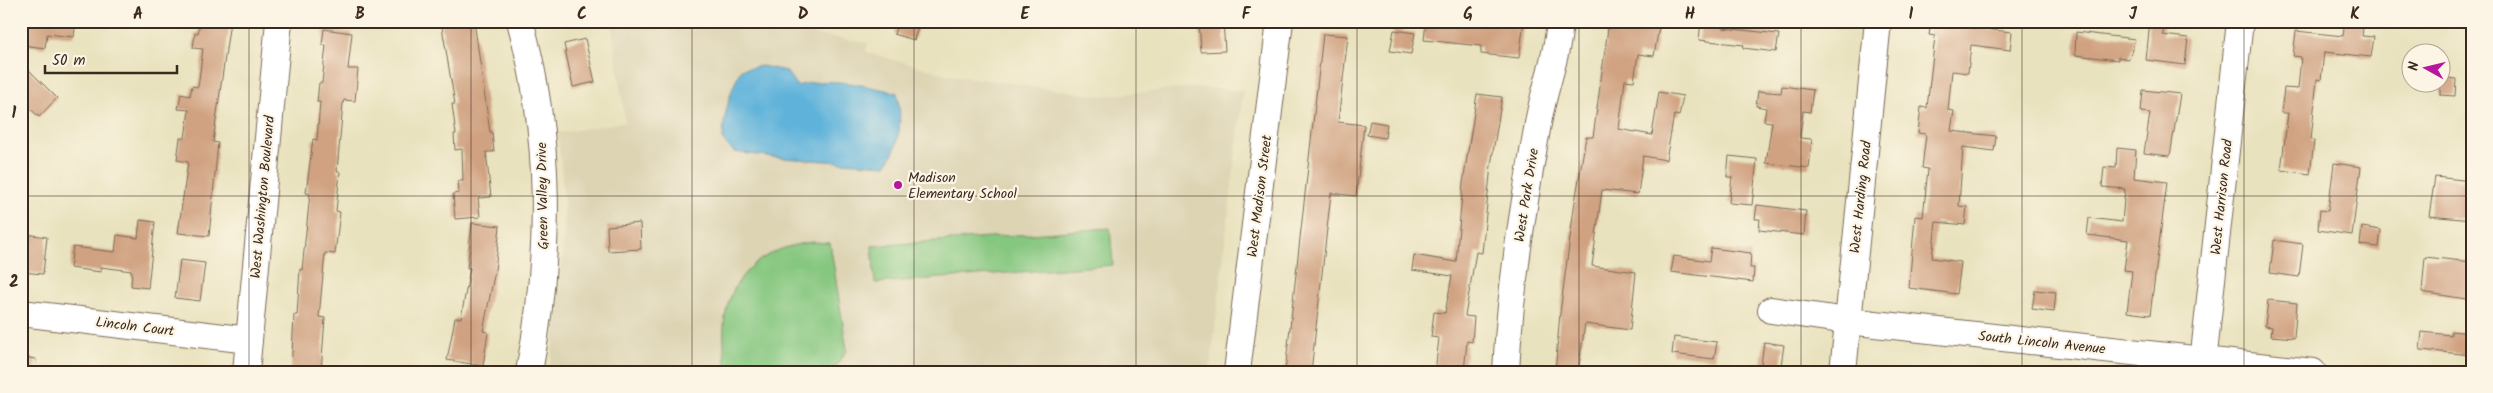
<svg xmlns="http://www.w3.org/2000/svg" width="2493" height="393" font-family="Kalam,sans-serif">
	<rect width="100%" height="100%" fill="#fcf5e5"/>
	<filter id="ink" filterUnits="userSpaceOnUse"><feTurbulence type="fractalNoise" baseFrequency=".02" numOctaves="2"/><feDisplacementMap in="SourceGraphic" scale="10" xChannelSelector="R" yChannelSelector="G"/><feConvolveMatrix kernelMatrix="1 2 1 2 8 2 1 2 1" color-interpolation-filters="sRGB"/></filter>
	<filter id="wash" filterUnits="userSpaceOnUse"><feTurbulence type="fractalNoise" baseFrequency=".0096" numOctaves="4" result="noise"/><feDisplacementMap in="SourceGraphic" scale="20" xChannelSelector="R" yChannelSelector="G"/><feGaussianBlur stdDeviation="1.12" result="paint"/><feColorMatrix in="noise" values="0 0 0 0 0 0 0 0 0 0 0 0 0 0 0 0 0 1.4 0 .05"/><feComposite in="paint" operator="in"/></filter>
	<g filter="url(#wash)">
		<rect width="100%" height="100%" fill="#e9e2be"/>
		<path fill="#ddd4b4" d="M611 21H731L868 43 866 52 946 74 1098 96 1199 87 1243 91 1210 372H549L559 308 564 239V201L558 133 625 122Z"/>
		<g fill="#86c780" stroke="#60784f">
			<path d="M1110 228 1113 265 875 283 872 246Z"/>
			<path d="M813 242 830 243 847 350 832 372H728C712 302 740 250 813 242Z"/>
		</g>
		<path fill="#5eb2da" stroke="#4c6e7c" d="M762 66 786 71 797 86C830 76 864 85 897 93 902 117 901 145 886 165L781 158 734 152 723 141C723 115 730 92 741 69Z"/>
		<g id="blocks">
			<g fill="#d0a281">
				<path d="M21 21H76L74 37 47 34 45 48 22 45 23 31H21Z"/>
				<path d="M200 21H230L213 142 218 143 209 236 178 233 188 162 177 160 180 138H185L189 110 178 109 181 94 190 96 192 86 198 87 203 49 193 48 195 33H198Z"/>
				<path d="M441 21H474L490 132H492L494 152H486L491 197 478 198 480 217 455 219 453 194 459 193 458 181H463L462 149 455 150 454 134H456L452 104H455Z"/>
				<path d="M898 21H920L914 40 894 34Z"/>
				<path d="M1199 21H1223L1225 51 1201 52Z"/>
				<path d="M1426 21H1524L1519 58 1481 54V46L1424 40Z"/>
				<path d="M1609 21H1660L1654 56 1638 54 1634 81 1625 80 1619 129 1652 135 1659 92 1683 96 1679 116 1674 115 1666 160 1643 156 1638 194 1602 190 1592 266 1636 272 1630 330 1585 324 1578 372H1555L1560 313 1574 208 1586 137H1593Z"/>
				<path d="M1701 21H1724L1723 28 1779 34 1776 52 1743 48 1744 45 1699 40Z"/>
				<path d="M1931 21H1967L1966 27 2012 32 2010 50 1971 45 1968 73 1952 71 1948 110 1954 111 1951 131 1996 136 1994 151 1963 147 1959 206 1967 207 1965 225 1936 222 1932 258 1961 262 1957 294 1909 288 1915 216 1923 217 1928 169 1922 168 1926 134 1918 133 1921 107 1927 108 1935 36 1929 35Z"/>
				<path d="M2150 21H2164L2163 35 2188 38 2185 65 2146 60Z"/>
				<path d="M2345 21H2364L2362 36 2374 37 2371 57 2324 52 2321 80 2317 79 2311 140 2314 141 2310 174 2281 170 2288 113H2281L2284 88 2298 89 2301 57 2293 56 2296 31 2343 36Z"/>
				<path d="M324 29 352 33 348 69H358L355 101 344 100 343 104 337 171 340 172 336 211 340 212 335 254 325 253 319 317 325 318 321 372H291L294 315H297L300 269 302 270 310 194 306 193 313 139 317 140 320 102H317L319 83H322L326 45H322Z"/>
				<path d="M1394 30 1415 33 1411 54 1390 51Z"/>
				<path d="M2076 32 2135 39 2129 59 2118 57V60L2075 55Z"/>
				<path d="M1323 34 1348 36 1338 122 1364 125 1356 196 1331 193 1311 372H1285Z"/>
				<path d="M585 39 595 82 573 87 564 44Z"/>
				<path d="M21 62 57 98 39 117 21 100Z"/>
				<path d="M2440 77 2456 79 2455 96 2440 95Z"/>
				<path d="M1782 86 1813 90 1810 112 1803 111 1800 138 1812 139 1809 168 1766 163 1772 122 1764 121 1766 108 1756 106 1758 91 1781 93Z"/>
				<path d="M2143 90 2180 94 2170 156 2144 153 2150 113 2141 112Z"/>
				<path d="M1477 94 1502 97 1491 165 1482 253 1476 252 1465 316 1474 317 1472 342 1467 341 1464 372H1435L1439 338 1431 337 1434 312 1445 313 1452 276 1412 270 1414 255 1456 262 1463 183Z"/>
				<path d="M1370 121 1387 124 1385 138 1367 135Z"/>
				<path d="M2117 148 2136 150 2134 178 2167 182 2150 315 2127 312 2132 271 2124 270 2128 240 2087 235 2089 218 2122 222 2125 189 2102 187 2104 167 2116 168Z"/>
				<path d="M1729 156 1757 159 1752 205 1729 203 1732 177H1727Z"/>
				<path d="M2334 163 2361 167 2352 235 2318 230 2320 210 2328 211Z"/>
				<path d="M2435 177 2472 181V220L2429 216Z"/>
				<path d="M1757 205 1806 211 1804 235 1759 230 1760 219H1755Z"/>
				<path d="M140 220 155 222 148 288 131 286 132 271 101 267V272L70 268 73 247 115 252 117 235 138 238Z"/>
				<path d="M472 223 500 226 495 271 483 331 488 332 483 366 447 360 455 318H461L470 268H467Z"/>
				<path d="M640 223 641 249 608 251 607 226Z"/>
				<path d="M2362 227 2381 230 2379 247 2360 245Z"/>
				<path d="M26 234 47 237 43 274 21 272Z"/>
				<path d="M2274 240 2303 244 2299 277 2270 273Z"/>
				<path d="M1711 248 1751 253 1750 268H1754L1753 282 1671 272 1674 256 1709 261Z"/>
				<path d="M2425 257 2472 262V300L2422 292Z"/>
				<path d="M180 260 205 263 200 301 175 298Z"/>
				<path d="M2035 290 2056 292 2054 312 2032 309Z"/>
				<path d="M2268 300 2297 303 2294 338 2271 336 2272 327 2265 326Z"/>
				<path d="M2451 331 2472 333V355L2420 350 2422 332 2451 335Z"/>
				<path d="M1674 337 1717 342 1714 359 1672 354Z"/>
				<path d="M1764 342 1784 345 1780 372H1760Z"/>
				<path d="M21 357 36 359 35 372H21Z"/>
			</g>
		</g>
	</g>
	<g filter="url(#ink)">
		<use href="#blocks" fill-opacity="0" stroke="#786a56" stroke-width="1"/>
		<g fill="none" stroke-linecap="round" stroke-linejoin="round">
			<defs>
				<g id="minor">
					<path d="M520 21C552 135 551 257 529 372"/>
					<path d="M1771 310 1848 321 2313 372"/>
					<path d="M21 313 249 340"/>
					<path d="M246 372 279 21"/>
					<path d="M1237 372 1280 21"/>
					<path d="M1506 372C1510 287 1524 202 1539 118 1545 86 1558 54 1560 21"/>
					<path d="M1843 372 1878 21"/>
					<path d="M2202 372 2240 21"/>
				</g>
			</defs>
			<use href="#minor" stroke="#786a56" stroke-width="28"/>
			<use href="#minor" stroke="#fff" stroke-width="26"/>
		</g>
	</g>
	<path fill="none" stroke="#3b2a1e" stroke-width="1" stroke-opacity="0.55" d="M249 21V372M471 21V372M692 21V372M914 21V372M1136 21V372M1357 21V372M1579 21V372M1801 21V372M2022 21V372M2244 21V372M21 196H2472"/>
	<circle fill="#b5179e" stroke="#fcf5e5" stroke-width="2" cx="898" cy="185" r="5"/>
	<g text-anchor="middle" stroke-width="4.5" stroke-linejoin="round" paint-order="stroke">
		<g font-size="14" fill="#3b2a1e" stroke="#fcf5e5" text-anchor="start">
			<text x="908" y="182">Madison<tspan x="908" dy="16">Elementary School</tspan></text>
		</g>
		<g font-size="14" fill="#3b2a1e" stroke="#fcf5e5">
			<text transform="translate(1526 195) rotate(-81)" y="5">West Park Drive</text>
			<text transform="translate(542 196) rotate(-91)" y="5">Green Valley Drive</text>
			<text transform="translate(1259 196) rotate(-83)" y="5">West Madison Street</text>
			<text transform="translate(262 197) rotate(-85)" y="5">West Washington Boulevard</text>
			<text transform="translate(1860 197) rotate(-84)" y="5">West Harding Road</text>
			<text transform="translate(2221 197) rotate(-84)" y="5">West Harrison Road</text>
			<text transform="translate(135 326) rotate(7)" y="5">Lincoln Court</text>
			<text transform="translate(2042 342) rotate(6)" y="5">South Lincoln Avenue</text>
		</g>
	</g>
	<rect width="2493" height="393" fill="none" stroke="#fcf5e5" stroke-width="55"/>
	<g transform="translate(2426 68) rotate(278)"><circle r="24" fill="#fcf5e5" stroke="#afa495"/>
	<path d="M0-4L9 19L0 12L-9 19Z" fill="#b5179e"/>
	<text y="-8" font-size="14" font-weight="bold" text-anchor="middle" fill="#3b2a1e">N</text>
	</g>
	<path d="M45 65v8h132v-8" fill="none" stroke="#3b2a1e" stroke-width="2.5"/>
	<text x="52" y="65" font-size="15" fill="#3b2a1e" stroke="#fcf5e5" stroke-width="4" paint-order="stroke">50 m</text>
	<rect x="28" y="28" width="2438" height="338" fill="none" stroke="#3b2a1e" stroke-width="2"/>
	<g font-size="16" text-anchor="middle" font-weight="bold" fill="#3b2a1e">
		<text x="138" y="19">A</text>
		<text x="360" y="19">B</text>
		<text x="582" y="19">C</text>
		<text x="803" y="19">D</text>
		<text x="1025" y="19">E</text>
		<text x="1246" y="19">F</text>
		<text x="1468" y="19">G</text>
		<text x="1690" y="19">H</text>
		<text x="1911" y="19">I</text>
		<text x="2133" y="19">J</text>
		<text x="2355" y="19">K</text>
		<text x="14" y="118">1</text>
		<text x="14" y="287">2</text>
	</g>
</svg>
